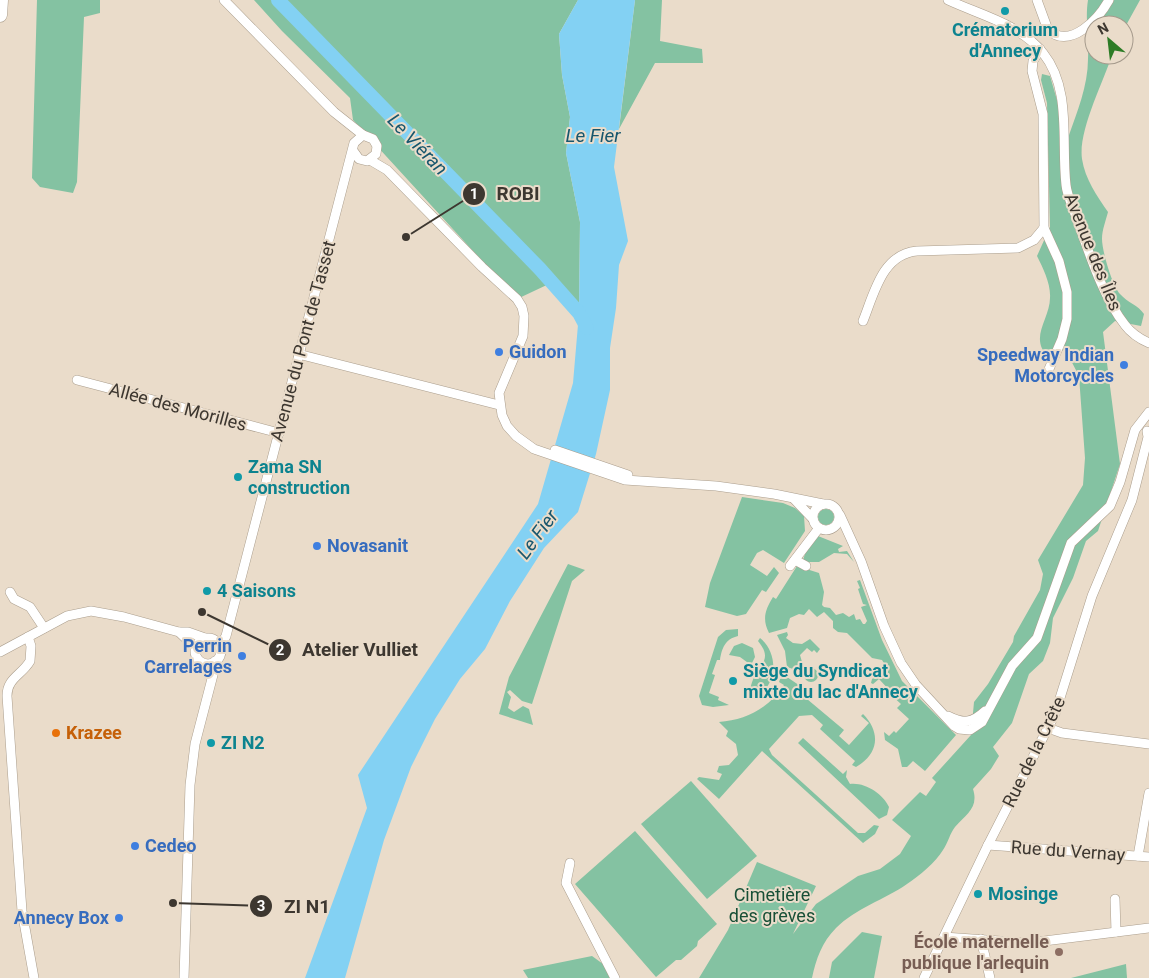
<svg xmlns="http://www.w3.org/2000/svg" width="1149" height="978" font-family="Roboto,sans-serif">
	<rect width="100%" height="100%" fill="#eadcca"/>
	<g fill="#84c2a2">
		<path d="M37 0H100V13L84 17 77 182 73 193 40 187 32 178Z"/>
		<path d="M254 0H578L559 34 562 75 570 117 566 153 580 222 579 311 551 283 517 299 353 120 350 98 282 31Z"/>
		<path d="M635 0H662L660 41 702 49 703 63H655L619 129Z"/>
		<path d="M1088 0H1140L1124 29V25H1094V55H1112C1103 83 1078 131 1082 159 1085 179 1097 196 1108 212 1106 220 1102 230 1102 239 1102 251 1112 285 1120 294 1128 303 1138 305 1144 314L1141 326 1115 321 1103 332 1120 464 1098 531 1086 541 1073 578 1053 618 1050 643 1043 661 1029 674 1012 723 993 747 999 756 991 769 973 789C979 808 966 814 955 827 950 833 948 843 943 850 936 862 919 876 907 884 884 900 856 908 836 928 822 942 816 959 812 978H699L728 930 757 862 816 886 793 934 816 904 858 876 880 869 900 854 911 836 892 820 920 792 926 796 936 782 932 778 971 735 974 702 988 684 1013 642 1014 636 1040 590 1043 574 1038 560 1083 485 1085 458 1079 376 1065 349 1049 357C1028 339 1050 319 1050 298 1051 284 1043 268 1037 256L1050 227 1047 103 1041 80 1042 74 1050 76 1068 138C1077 112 1088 86 1088 59 1089 39 1085 19 1088 0Z"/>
		<path d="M742 497 783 503 795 508 804 516 805 531 784 563 763 550 757 553 750 565 767 576 774 567 779 573 766 592 762 590 746 614 737 616 705 607 710 583Z"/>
		<circle cx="826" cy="517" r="8"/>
		<path d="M818 536 843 546 838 549 839 552 847 551 854 562 847 554 834 553 819 562H805L803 560 807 548Z"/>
		<path d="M568 564 585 570 572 581 532 704 522 701 510 690 507 692 511 697 508 708 514 712 523 706 529 709 533 725 499 714 509 677Z"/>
		<path d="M797 566 819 573 824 592 822 605 824 607 830 608 836 615 843 613 849 617 854 614 856 620 860 619 863 624H865L867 621 861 607 867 605 863 604 858 589 860 588 857 581 860 580 882 640 902 681 956 735 925 771 913 761 907 767H902L898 749 885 740 884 732 889 736 894 731 896 733 909 719 897 708 901 704 890 694 891 692 879 679 873 684 871 683 872 679 887 668 882 660 872 658 847 633 838 632 833 628V621L824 612 817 617 809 609 804 615 799 614 790 618 787 628 769 633C762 619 765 610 773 597L776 599Z"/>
		<path d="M738 629V636C725 639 722 648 720 660H717L712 674 715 675 709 693 719 697 718 700 729 705 713 707 702 705 699 696 718 637 726 630Z"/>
		<path d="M787 632 788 635 786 638 793 643 802 644 810 639 820 649 817 653 814 650 812 652 807 648 800 655 802 662 793 669 787 667 785 651 777 635Z"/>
		<path d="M760 638C782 656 776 694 747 700 749 693 751 684 754 677 762 663 772 658 758 641Z"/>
		<path d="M742 643 753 648 755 657 751 665 740 657 729 655 734 646Z"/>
		<circle cx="811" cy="675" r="7"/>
		<path d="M787 677 809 692 811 694 807 699 844 730 839 736 849 745 869 723 861 716 863 714C881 732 879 754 856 767L852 765 855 761 820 729 823 725 812 715 799 716 769 749 772 755 858 833H865L874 825 879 826 875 834 863 843 762 751 719 799 697 779 699 777 719 780 722 774 717 772 719 766 729 765 738 755 736 744 726 736 728 731 719 722C746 720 769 708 784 685L779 682 780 679Z"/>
		<path d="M803 738 843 774 847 770 846 777 850 784C865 782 883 794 889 807L887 815 879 819 798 743Z"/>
		<path d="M691 781 757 856 707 899 641 824Z"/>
		<path d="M635 831 717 924 698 941 697 946 681 960H676L656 977 575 884Z"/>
		<path d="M862 932 882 936 874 978H829L832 962Z"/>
		<path d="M592 956 603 964 612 978H528L523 970Z"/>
		<path d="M1126 964 1127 978H1071Z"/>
	</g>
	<path fill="#83d1f3" d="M578 0H635L614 167 628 241 619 265 616 308 610 348V390L596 454 578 512 544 548 510 601 485 649 460 679 435 719 411 767 384 840 345 978H305L367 808 358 775 538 504 573 383 579 313 580 222 566 153 570 117 562 75 559 34Z"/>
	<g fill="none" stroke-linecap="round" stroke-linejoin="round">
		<path stroke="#83d1f3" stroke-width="14" d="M278 0 540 269 579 313 587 328"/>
		<defs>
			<g id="minor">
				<path d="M224 0 334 112 363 135"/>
				<path d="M948 0C980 15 1020 24 1043 53 1072 89 1061 142 1066 185 1067 195 1072 205 1075 214 1088 249 1102 296 1125 325 1131 333 1140 339 1149 343"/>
				<path d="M1037 0 1048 30C1071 50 1099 18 1109 0"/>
				<path d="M1040 49 1033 61 1032 71 1043 114 1044 228 1059 261 1067 292V319L1062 339 1046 376"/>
				<path d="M370 160 387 170 482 267 517 299 522 307 524 316 523 336 499 393 502 415 507 426 516 436 534 449 625 480 716 486 774 494 823 504"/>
				<path d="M863 321C874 294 882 254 917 251L1018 248 1034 240 1044 228"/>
				<path d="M298 354 499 405"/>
				<path d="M77 380 279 433"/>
				<path d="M555 450 628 475"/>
				<path d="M794 499 813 519"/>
				<circle cx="826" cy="517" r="13"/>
				<path d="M840 515 861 561 884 626 901 663 916 685 954 726 959 729 970 730 982 722 1012 666 1037 638 1071 543 1110 506 1120 482 1135 430 1149 412"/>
				<path d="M795 560 806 566"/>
				<path d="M790 566 819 528"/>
				<path d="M10 592 14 599 30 607 44 628"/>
				<path d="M180 632H188L205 638"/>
				<path d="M28 637 31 646 30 661C22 675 7 678 7 696L22 911 34 978"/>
				<circle cx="208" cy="651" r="13"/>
				<path d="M220 647 226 636 354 143 363 135 373 139 377 146 376 154 367 161 359 159 354 152"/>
				<path d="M0 652 67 616 91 611 124 617 179 632 195 647"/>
				<path d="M948 716C964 724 972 723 985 711"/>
				<path d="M1048 728 1062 733 1149 744"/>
				<path d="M988 845 1149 857"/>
				<path d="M1138 856 1149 793"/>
				<path d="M570 863 566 883 615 978"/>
				<path d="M1115 899 1116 932"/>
				<path d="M944 937 1028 943 1149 928"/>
				<path d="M981 939 990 978"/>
				<path d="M184 978 190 785 195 744 214 671 215 661"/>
				<path d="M924 978 988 845 1055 714 1092 596 1132 500 1148 437 1147 431"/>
			</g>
			<path id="highway" d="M0 15 1 0"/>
		</defs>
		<use href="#minor" stroke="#ab9e8d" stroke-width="10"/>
		<use href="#highway" stroke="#ab9e8d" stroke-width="15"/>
		<use href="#minor" stroke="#fff" stroke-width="9"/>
		<use href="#highway" stroke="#fff" stroke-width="14"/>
	</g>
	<g fill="#0f9aa8" stroke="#eadcca" stroke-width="2">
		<circle cx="1005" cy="11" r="5"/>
		<circle cx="238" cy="477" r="5"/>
		<circle cx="207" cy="591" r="5"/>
		<circle cx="733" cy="681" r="5"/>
		<circle cx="211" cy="743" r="5"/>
		<circle cx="978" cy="894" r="5"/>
	</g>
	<g fill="#3f7fe0" stroke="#eadcca" stroke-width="2">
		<circle cx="499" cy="352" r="5"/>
		<circle cx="1124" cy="365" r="5"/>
		<circle cx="317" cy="546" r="5"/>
		<circle cx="242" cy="656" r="5"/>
		<circle cx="135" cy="846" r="5"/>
		<circle cx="119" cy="918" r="5"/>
	</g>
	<circle fill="#e8710a" stroke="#eadcca" stroke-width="2" cx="56" cy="733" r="5"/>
	<circle fill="#8d6e63" stroke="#eadcca" stroke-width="2" cx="1059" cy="952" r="5"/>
	<g text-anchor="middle" stroke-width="4" stroke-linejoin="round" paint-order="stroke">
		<g font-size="18" font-weight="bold" fill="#0d838f" stroke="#eadcca" text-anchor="start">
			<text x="1005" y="36" text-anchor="middle">Crématorium<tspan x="1005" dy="21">d'Annecy</tspan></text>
			<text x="248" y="473">Zama SN<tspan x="248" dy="21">construction</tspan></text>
			<text x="217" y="597">4 Saisons</text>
			<text x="743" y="677">Siège du Syndicat<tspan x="743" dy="21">mixte du lac d'Annecy</tspan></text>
			<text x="221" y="749">ZI N2</text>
			<text x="988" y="900">Mosinge</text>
		</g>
		<g font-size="18" fill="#3d3730" stroke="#eadcca">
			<text transform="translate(1093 252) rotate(68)" y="6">Avenue des Îles</text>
			<text transform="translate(303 341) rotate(-75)" y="6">Avenue du Pont de Tasset</text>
			<text transform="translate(178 407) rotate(15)" y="6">Allée des Morilles</text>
			<text transform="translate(1034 752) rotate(-64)" y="6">Rue de la Crête</text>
			<text transform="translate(1068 851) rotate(4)" y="6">Rue du Vernay</text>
		</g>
		<g font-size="18" font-weight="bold" fill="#366cbe" stroke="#eadcca" text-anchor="start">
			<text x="509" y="358">Guidon</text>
			<text x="1114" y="361" text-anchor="end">Speedway Indian<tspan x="1114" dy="21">Motorcycles</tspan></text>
			<text x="327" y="552">Novasanit</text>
			<text x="232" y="652" text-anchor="end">Perrin<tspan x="232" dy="21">Carrelages</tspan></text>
			<text x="145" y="852">Cedeo</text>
			<text x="109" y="924" text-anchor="end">Annecy Box</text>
		</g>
		<g font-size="18" font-weight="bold" fill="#c56008" stroke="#eadcca" text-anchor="start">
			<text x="66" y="739">Krazee</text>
		</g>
		<g font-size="18" fill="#174f36" stroke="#eadcca">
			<text x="772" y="901">Cimetière<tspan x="772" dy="21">des grèves</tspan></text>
		</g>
		<g font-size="18" font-weight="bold" fill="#785e54" stroke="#eadcca" text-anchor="end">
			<text x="1049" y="948">École maternelle<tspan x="1049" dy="21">publique l'arlequin</tspan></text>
		</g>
		<g font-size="19" font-style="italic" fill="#17566d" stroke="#eadcca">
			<text x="593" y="142">Le Fier</text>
			<text transform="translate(418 144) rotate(46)" y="7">Le Viéran</text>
			<text transform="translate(537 534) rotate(-54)" y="7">Le Fier</text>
		</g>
	</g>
	<path fill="none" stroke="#3d3730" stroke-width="2" d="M406 237L474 194M202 612L280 650M173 903L261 906"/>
	<g fill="#3d3730" stroke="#eadcca" stroke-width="2">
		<circle cx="406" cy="237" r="5"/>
		<circle cx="202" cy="612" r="5"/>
		<circle cx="173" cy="903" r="5"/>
		<circle cx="474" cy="194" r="12"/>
		<circle cx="280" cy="650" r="12"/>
		<circle cx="261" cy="906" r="12"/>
	</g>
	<g font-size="15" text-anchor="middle" font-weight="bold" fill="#fff">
		<text x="474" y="199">1</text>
		<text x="280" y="655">2</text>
		<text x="261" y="911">3</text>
	</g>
	<g font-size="19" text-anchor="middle" font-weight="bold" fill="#3d3730" stroke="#eadcca" stroke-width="4" stroke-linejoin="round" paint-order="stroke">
		<text x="518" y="200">ROBI</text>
		<text x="360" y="656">Atelier Vulliet</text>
		<text x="307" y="913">ZI N1</text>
	</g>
	<g transform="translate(1109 40) rotate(332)"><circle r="24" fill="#eadcca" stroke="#a59a8c"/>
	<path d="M0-4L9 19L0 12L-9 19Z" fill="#2d7c26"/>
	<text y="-8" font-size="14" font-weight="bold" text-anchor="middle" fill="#3d3730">N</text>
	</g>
</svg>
